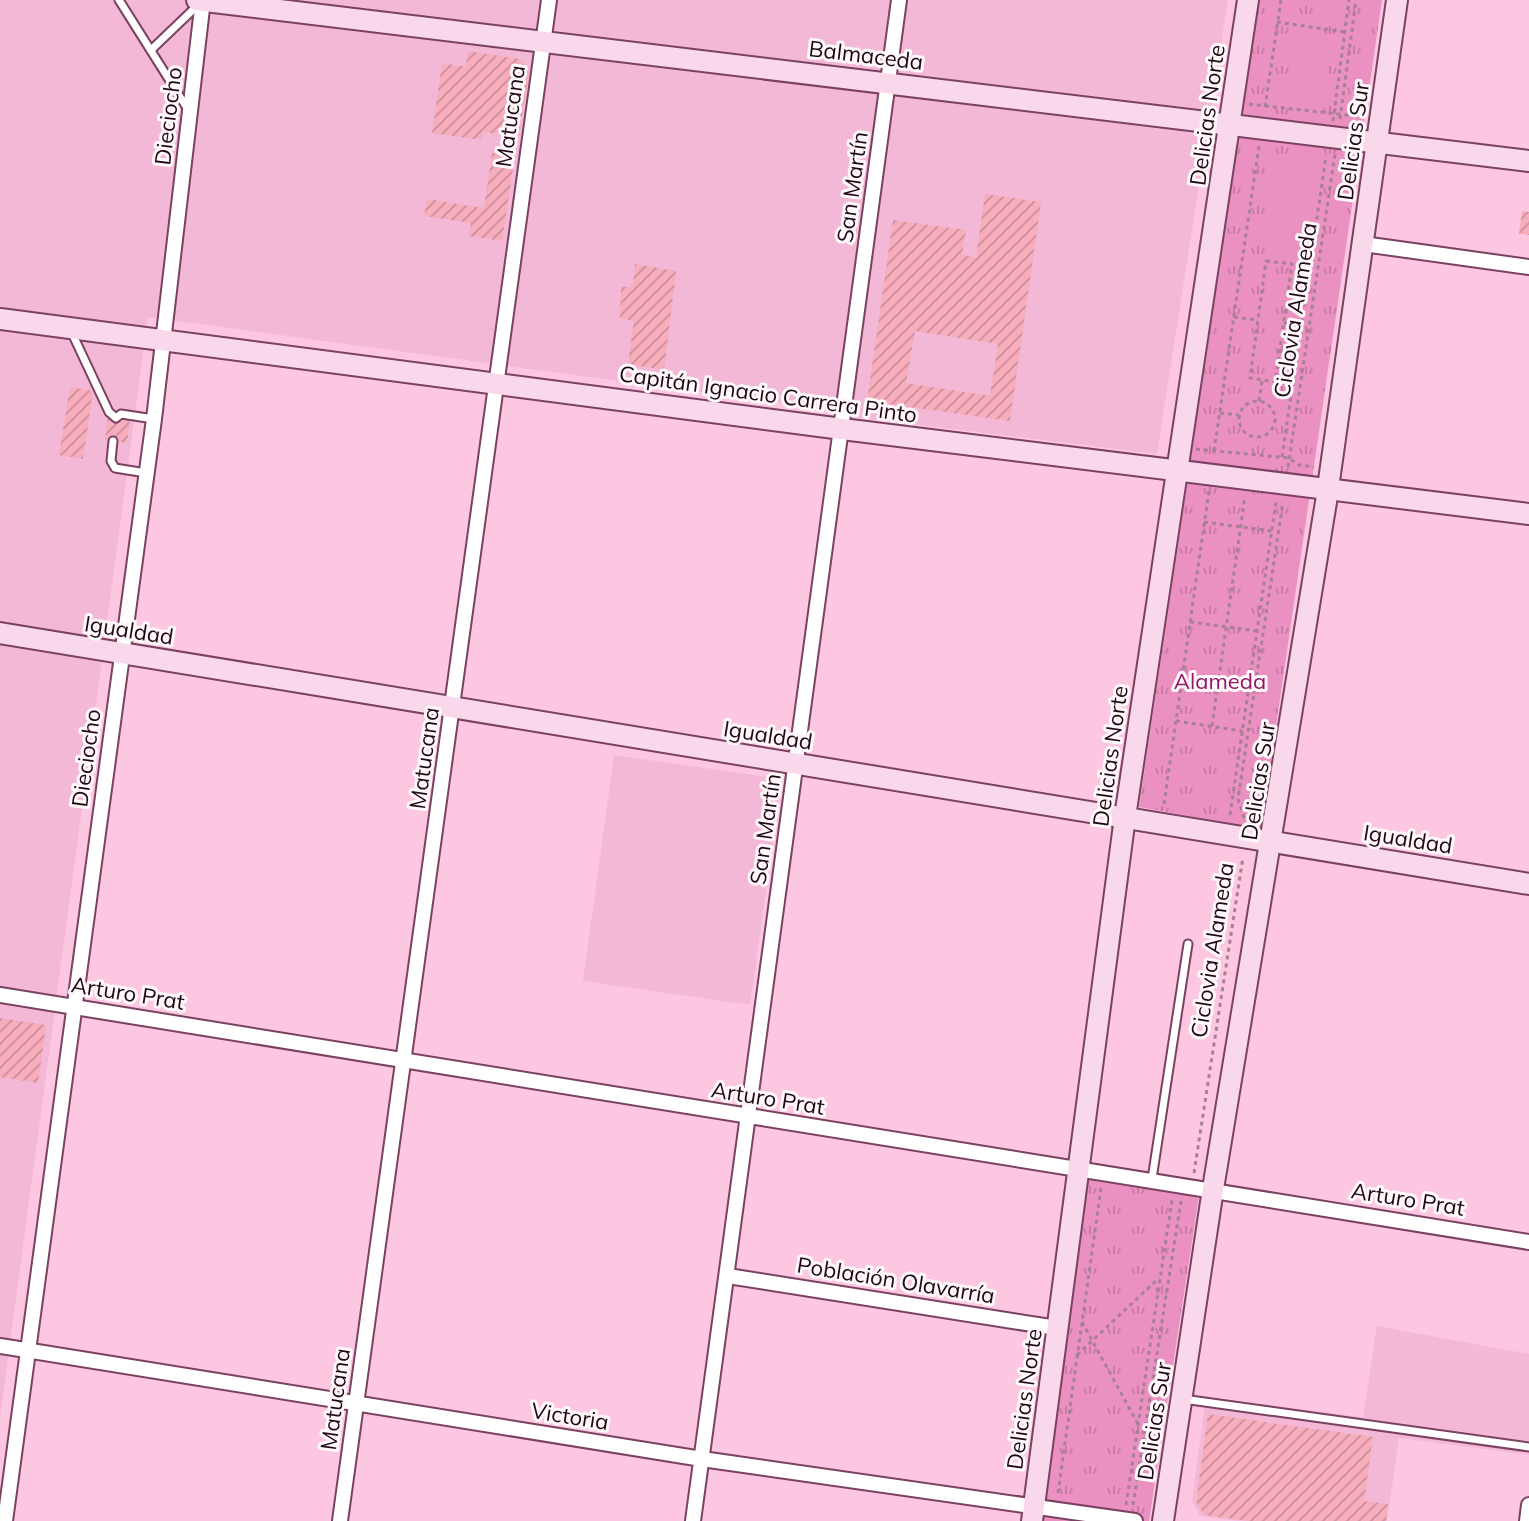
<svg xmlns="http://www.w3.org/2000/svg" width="1529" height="1521" font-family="Mulish,sans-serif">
	<defs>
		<pattern id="park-tufts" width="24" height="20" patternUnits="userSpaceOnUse" patternTransform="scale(2)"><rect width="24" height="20" fill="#ea91c2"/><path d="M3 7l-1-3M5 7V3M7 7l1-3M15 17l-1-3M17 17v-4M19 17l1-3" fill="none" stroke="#c87ca6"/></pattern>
		<pattern id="building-hatch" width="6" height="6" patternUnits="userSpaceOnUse" patternTransform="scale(2)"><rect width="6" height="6" fill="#f7adbb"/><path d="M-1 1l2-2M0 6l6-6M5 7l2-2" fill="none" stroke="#d393a0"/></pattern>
	</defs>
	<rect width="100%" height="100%" fill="#fdc7e2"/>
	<g fill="#f4b8d7">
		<path d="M0 0H1228L1157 454 854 417V413L148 317 0 1418Z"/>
		<path d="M614 755 782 779 750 1005 583 981Z"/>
		<path d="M1377 1326 1529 1354V1455L1399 1438 1387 1521H1238L1200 1516 1192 1501 1206 1397 1363 1417Z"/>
	</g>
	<g fill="url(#park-tufts)">
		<path d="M1259 0H1382L1261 829 1139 807Z"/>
		<path d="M1088 1177 1199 1196 1149 1521H1041Z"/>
	</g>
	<g fill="#ea91c2">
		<path d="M1297 36 1332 40 1325 97 1290 93Z"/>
		<path d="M1272 158 1319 165 1307 244 1261 237Z"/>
	</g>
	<g fill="url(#building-hatch)" fill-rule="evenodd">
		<path d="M468 51 520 59 529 72 519 137 483 132 482 140 432 133 442 63 466 67Z"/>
		<path d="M492 153 515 156 502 241 469 236 471 223 424 216 427 199 484 208Z"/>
		<path d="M985 194 1041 202 1010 421 867 401 893 220 966 230 962 255 976 257ZM915 331 998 344 990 396 906 383Z"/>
		<path d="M1522 211 1529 212V235L1519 234Z"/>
		<path d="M635 264 676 271 664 370 628 364 634 321 620 318 621 287H633Z"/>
		<path d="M70 387 93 391 83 459 59 455Z"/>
		<path d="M108 416 130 420 127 443 105 440Z"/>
		<path d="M0 1018 46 1025 38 1083 0 1077Z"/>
		<path d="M1208 1414 1373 1437 1364 1501 1388 1504 1386 1521H1249L1204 1515 1196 1502Z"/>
	</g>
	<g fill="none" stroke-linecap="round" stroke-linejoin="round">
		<defs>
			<g id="lane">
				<path d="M119 0 187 108"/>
				<path d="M151 50 198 5"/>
				<path d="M71 331 109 412 116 418 121 414 154 419"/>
				<path d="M113 441 111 461 115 468 146 473"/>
				<path d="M1152 1179 1188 944"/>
				<path d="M1183 1399 1529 1447"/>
			</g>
			<g id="street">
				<path d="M1363 244 1529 267"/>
				<path d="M0 995 1529 1242"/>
				<path d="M728 1276 1057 1328"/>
				<path d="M0 1346 702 1459 1135 1521"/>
				<path d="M5 1521 154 419 203 0"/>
				<path d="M340 1521 549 0"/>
				<path d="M693 1521 899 0"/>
				<path d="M1527 1521 1529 1505"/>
			</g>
			<g id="secondary">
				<path d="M197 0 1529 161"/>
				<path d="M0 319 842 429 1529 514"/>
				<path d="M0 633 1529 884"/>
				<path d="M1032 1521 1125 817 1248 0"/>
				<path d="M1163 1521 1213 1189 1326 502 1397 0"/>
			</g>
		</defs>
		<use href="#lane" stroke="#7a4161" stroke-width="11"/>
		<use href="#street" stroke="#7a4161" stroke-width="18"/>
		<use href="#secondary" stroke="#7a4161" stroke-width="24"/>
		<g stroke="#a97f95" stroke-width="3" stroke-dasharray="4 4" stroke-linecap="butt">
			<path d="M1277 22 1345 32"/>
			<path d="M1249 104 1364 117"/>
			<path d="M1265 107 1281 0"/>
			<path d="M1340 119 1356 0"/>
			<path d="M1333 121 1349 0"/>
			<path d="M1266 261 1292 264 1275 382 1250 378Z"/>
			<path d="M1234 317 1258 320"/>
			<path d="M1284 323 1300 325"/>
			<circle cx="1257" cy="419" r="18"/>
			<path d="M1259 401 1262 381"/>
			<path d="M1220 413 1239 415"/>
			<path d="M1196 449 1289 458 1299 465 1314 467"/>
			<path d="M1214 451 1259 146"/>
			<path d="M1282 457 1326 156"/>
			<path d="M1288 467 1335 154"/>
			<path d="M1204 522 1272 531"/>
			<path d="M1190 622 1257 631"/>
			<path d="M1176 721 1242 731"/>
			<path d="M1212 726 1245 496"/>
			<path d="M1164 804 1209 491"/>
			<path d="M1230 815 1276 502"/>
			<path d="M1244 818 1238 799 1283 502"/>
			<path d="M1194 1173 1243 857"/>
			<path d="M1082 1322 1138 1424"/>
			<path d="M1077 1355 1159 1278"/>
			<path d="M1058 1493 1101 1188"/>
			<path d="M1126 1505 1172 1200"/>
			<path d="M1133 1505 1181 1201"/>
		</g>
		<use href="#lane" stroke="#fff" stroke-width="7"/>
		<use href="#street" stroke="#fff" stroke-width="14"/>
		<use href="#secondary" stroke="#fad8eb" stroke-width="20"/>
	</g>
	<g text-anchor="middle" stroke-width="6" stroke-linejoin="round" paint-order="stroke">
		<g font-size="22" fill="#1e0714" stroke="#fff8fb">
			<text transform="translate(866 55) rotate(7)" y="8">Balmaceda</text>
			<text transform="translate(1207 115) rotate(-82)" y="8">Delicias Norte</text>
			<text transform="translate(168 116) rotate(-83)" y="8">Dieciocho</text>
			<text transform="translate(510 116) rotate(-82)" y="8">Matucana</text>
			<text transform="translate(1353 141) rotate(-82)" y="8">Delicias Sur</text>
			<text transform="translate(852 187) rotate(-82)" y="8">San Martín</text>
			<text transform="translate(1295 310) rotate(-81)" y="8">Ciclovia Alameda</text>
			<text transform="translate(768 394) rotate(8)" y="8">Capitán Ignacio Carrera Pinto</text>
			<text transform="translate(129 630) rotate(9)" y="8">Igualdad</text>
			<text transform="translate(768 735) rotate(9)" y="8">Igualdad</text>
			<text transform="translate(1110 756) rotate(-82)" y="8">Delicias Norte</text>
			<text transform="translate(86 758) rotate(-82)" y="8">Dieciocho</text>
			<text transform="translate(424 758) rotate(-82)" y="8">Matucana</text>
			<text transform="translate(1258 781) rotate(-81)" y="8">Delicias Sur</text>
			<text transform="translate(765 829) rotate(-82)" y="8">San Martín</text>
			<text transform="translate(1408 839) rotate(9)" y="8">Igualdad</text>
			<text transform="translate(1212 950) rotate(-81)" y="8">Ciclovia Alameda</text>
			<text transform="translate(128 993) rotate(9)" y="8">Arturo Prat</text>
			<text transform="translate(768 1098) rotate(9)" y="8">Arturo Prat</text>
			<text transform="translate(1408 1199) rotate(9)" y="8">Arturo Prat</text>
			<text transform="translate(896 1280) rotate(9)" y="8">Población Olavarría</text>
			<text transform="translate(335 1399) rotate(-82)" y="8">Matucana</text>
			<text transform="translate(1024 1399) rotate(-82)" y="8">Delicias Norte</text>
			<text transform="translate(570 1416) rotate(9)" y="8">Victoria</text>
			<text transform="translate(1154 1421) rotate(-81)" y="8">Delicias Sur</text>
		</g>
		<g font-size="22" fill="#921568" stroke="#fff8fb">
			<text x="1220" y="689">Alameda</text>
		</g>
	</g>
</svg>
